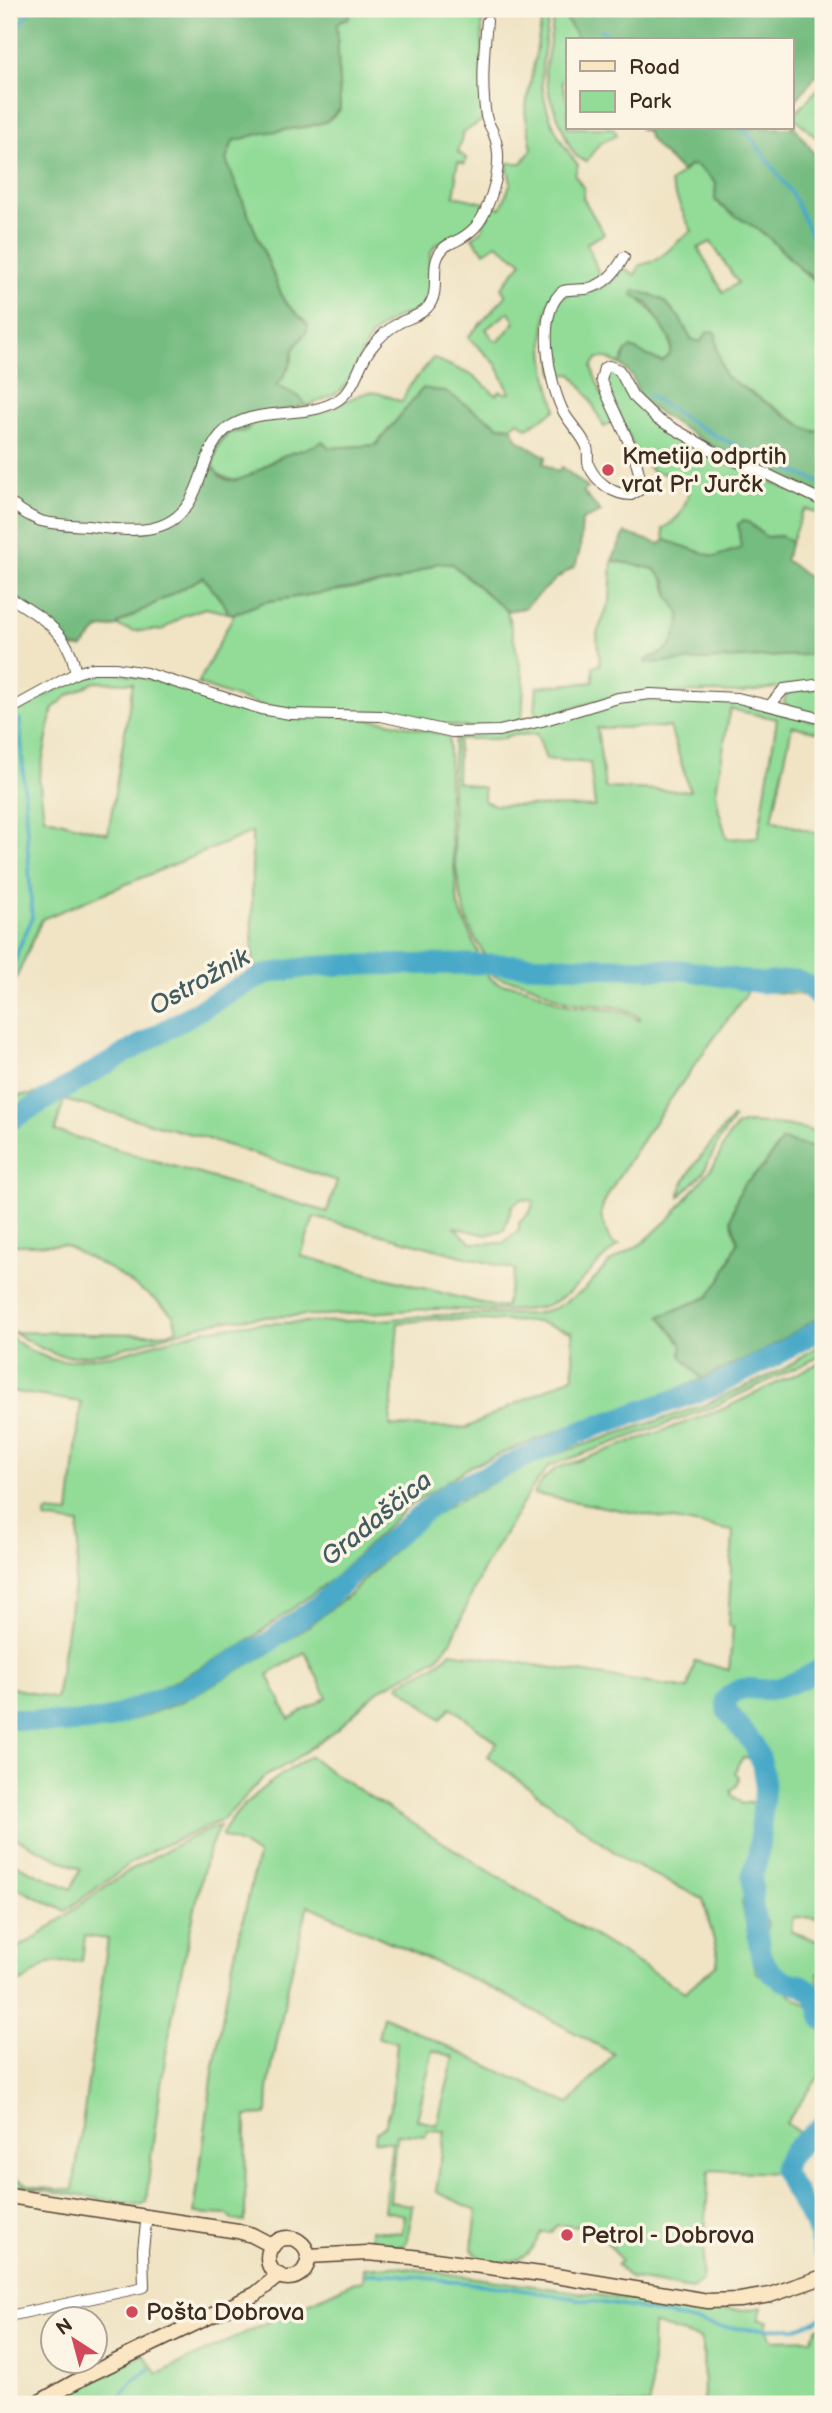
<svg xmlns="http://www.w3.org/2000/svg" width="832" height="2413" font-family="'Balsamiq Sans',sans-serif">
	<rect width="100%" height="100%" fill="#fcf5e5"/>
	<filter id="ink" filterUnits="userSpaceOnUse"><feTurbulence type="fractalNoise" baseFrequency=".0143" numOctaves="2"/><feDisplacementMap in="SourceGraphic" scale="14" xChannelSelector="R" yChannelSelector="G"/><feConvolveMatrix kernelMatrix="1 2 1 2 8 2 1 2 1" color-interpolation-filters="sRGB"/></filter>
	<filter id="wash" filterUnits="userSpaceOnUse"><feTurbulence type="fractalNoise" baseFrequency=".00686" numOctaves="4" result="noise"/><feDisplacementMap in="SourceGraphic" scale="28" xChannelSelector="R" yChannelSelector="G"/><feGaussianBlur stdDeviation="1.57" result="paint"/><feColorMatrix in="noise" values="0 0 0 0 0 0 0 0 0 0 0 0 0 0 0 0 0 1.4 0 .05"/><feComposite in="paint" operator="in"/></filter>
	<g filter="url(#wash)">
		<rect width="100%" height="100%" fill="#f0e4c5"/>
		<g fill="#92dc98" stroke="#66835b" stroke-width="2" fill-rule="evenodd">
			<path d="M350 9H482L483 120 463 133 458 152 466 158 465 164 458 162 455 176 457 177 454 196 485 203C484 207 483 214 481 218 469 235 440 236 432 250 424 267 435 288 426 303 420 313 408 313 398 317 391 320 382 327 376 332 358 349 356 378 340 391 330 398 318 402 306 406L301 398 276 385 291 363 293 350 308 325 284 301 226 160 233 141 262 133 311 126 327 121 340 110 337 24 341 20 349 18Z"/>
			<path d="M544 9H561C565 21 574 28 578 40H568V76L562 81 568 105V128H613L617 135 599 144 586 162 576 156 570 147 550 98 545 72 554 17 549 15C547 33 543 51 542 69 539 102 558 141 578 165L575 175 584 189 583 198 604 234 587 243 601 279 553 292C538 330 543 370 556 408L554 411 527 428 518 421 511 427 499 426 490 419 423 388 376 445 329 448 323 441C310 451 291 451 276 459 265 464 255 477 242 480 232 482 224 477 216 472 212 464 213 460 216 452 230 413 288 420 321 411 337 407 351 397 366 393 377 390 392 398 402 402L408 388 433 358 474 376 496 395 500 391 507 394 510 393 496 364 468 337 506 296 501 288 522 262 497 244 484 252 472 238 482 230 490 205 501 208 511 182 506 163H522L532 149 525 112ZM509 312 515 322 499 341 493 339 486 329Z"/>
			<path d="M823 83V144L793 116Z"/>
			<path d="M691 165 697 166 716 183 715 200 768 237 808 277 823 284V427L816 432 806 428 725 376 717 350 716 335 708 332 700 343 690 339 679 317 647 295 635 290 632 294C648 305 674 333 671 354L663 362 626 351 621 365 607 358H598L592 366 594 375 613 421 604 427 589 397 572 374 554 375 551 340 558 299C587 283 598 301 624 268L635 275 640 265C667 260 671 243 692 231 683 216 678 199 670 183ZM711 242 738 283 723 292 698 248Z"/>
			<path d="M611 370 616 371 664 428 701 450 823 505V515L806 509 802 513 791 542 781 536 766 537 757 529 743 521 738 525 741 548 715 557 665 540 663 529C680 517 683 513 689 492L668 474 653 472 635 450 606 385 605 376Z"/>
			<path d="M612 560C624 564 645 565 655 570 667 577 664 587 670 598 672 602 678 606 679 611 685 630 669 655 650 657L646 663 823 654V681L742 693 702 692 622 694 539 717 535 713 537 687 593 682V666L600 665 597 634 610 600Z"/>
			<path d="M437 563 452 564 507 611 524 682 522 722C472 737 432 719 383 713 351 709 319 714 286 710 256 706 227 694 198 684L234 614 264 602 398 581Z"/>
			<path d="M203 577 226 607 228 613 205 608 185 615 162 630 134 631 117 626 119 623Z"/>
			<path d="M97 671 121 673 167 683 245 708 384 721 449 736V816L458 906 488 976C500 989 508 982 523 987 538 990 550 1000 564 1004 586 1011 622 1005 638 1020L640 1018C620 1000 588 1009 563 1000 548 994 535 984 519 981 510 979 501 981 493 975 487 969 488 963 485 956 479 945 472 934 468 922 451 875 449 786 455 736L624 700 649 697 738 702 823 723V733L792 726 772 820 823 835V1014L810 997 797 994 749 990C728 1019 600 1192 601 1213 601 1222 608 1234 611 1243L619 1245C591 1265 576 1297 541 1307 516 1314 467 1309 440 1309 410 1309 380 1313 349 1314 307 1316 264 1315 222 1321 178 1328 95 1365 55 1354 41 1350 26 1339 13 1332L154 1334 168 1333 177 1329 173 1315 157 1301 112 1270 64 1245H9V1085L10 1096 30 1095 59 1087 256 974 252 950V832L42 919 14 983 9 1027V714C39 702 65 680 97 671ZM95 682 133 683 108 834 44 817 39 778 53 708 69 695ZM730 709 777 719 758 837 727 839 719 811 716 791ZM670 727 690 791 605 788 597 728ZM537 734 546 759 590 763 595 807 495 805 484 801V788L457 782 458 739H502L510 735ZM64 1100 202 1137 337 1181 327 1212 55 1131ZM521 1199 534 1201 530 1212 519 1223V1230L503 1243H472L453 1227 486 1235 504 1230 512 1206ZM314 1217 515 1270 505 1307H496L301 1256Z"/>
			<path d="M823 687V716L788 706 784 702 786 695 791 691Z"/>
			<path d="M732 1118 734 1119 720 1139 703 1173 680 1196C678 1180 720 1133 732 1118Z"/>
			<path d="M745 1123 785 1125 823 1133V1141L809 1147 782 1140 763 1167 743 1185 736 1201 731 1219 738 1242 723 1275 708 1297 661 1316 682 1344 681 1355 702 1379 645 1401 570 1426 471 1466 406 1508 334 1578 293 1608 243 1645 173 1682 133 1700 94 1714 54 1717 9 1708V1687L56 1699 77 1567 79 1524 45 1519 47 1512 69 1514 81 1402 9 1391V1336L29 1350 50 1359 63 1361 119 1354 201 1331 245 1324 383 1320 435 1315 534 1314 555 1308 584 1290 610 1262 644 1242 672 1216 715 1164 728 1137 737 1126ZM438 1319 537 1322 572 1332 574 1376 466 1428 390 1426 398 1323Z"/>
			<path d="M821 1344 823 1355 713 1407 549 1466 530 1491 481 1573 452 1640 437 1658 379 1690 338 1728 288 1764 264 1777 223 1820 155 1849 130 1864 65 1911 9 1884V1861L71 1889 81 1869 9 1835V1725L50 1731 97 1730 139 1718 181 1702 266 1655 309 1626 351 1593 417 1527 451 1505 529 1463 705 1405 784 1369ZM305 1652 327 1697 289 1719 268 1675Z"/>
			<path d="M823 1361V1918L793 1917 791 1931 822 1943 823 1973H818V1982L823 1983V2002L814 1989 803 1981 790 1980 767 1959 763 1946 768 1923 761 1912 756 1882 748 1878 742 1903 756 1972 810 2007 812 2017 823 2033V2071L786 2123 805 2137 778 2159 776 2173 709 2170 702 2281 692 2289 630 2278 616 2264 621 2260C598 2229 595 2227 557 2225L551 2232H542C537 2240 534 2247 527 2254 514 2265 480 2266 472 2249L477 2212 472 2208 436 2192 445 2131 427 2130 426 2136 396 2134 390 2202 412 2205 408 2239 404 2246 371 2245V2230L402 2233 405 2215 384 2211 392 2142 375 2141 376 2132 385 2125 391 2107 397 2042 378 2038 383 2016 569 2104 614 2054 498 1991 308 1905 288 1985 268 2088 267 2115 246 2116 245 2222 233 2220 228 2215 194 2213 213 2072 229 1980 258 1855 241 1844 221 1836C241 1799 275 1779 310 1756L328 1770 389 1809 685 1992 717 1964 718 1956 703 1899 626 1861 487 1756 497 1743 451 1707 441 1719 398 1685C417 1673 436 1669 451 1652L688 1689 695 1661 729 1670 733 1627 728 1625 733 1531 534 1494 543 1480 555 1469 721 1410ZM743 1758H750L757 1769 758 1801 742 1804 732 1795 731 1790C738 1787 740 1782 738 1775L735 1773 738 1764ZM433 2050 454 2057 437 2125 417 2120Z"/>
			<path d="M220 1826C204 1853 200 1888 193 1918 171 2011 156 2107 146 2202L141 2205 9 2185V2171C20 2190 53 2189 73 2190L108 1939 85 1936 82 1961 49 1963 25 1980 9 1986V1951C38 1940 59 1920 85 1901 114 1879 144 1861 176 1845 187 1839 211 1828 220 1826Z"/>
			<path d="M392 2266 694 2309 746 2310 762 2307 759 2320 768 2321 766 2326 772 2340 811 2339 818 2328 823 2326V2404H704L703 2347 700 2339 653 2324 650 2404H46L144 2354 158 2374 351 2283 363 2281 364 2268Z"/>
		</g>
		<g fill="#75bc80" stroke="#58734f" stroke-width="2">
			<path d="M9 9H350L349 18 341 20 337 25 340 109 327 121 311 126 263 133 233 141 226 160 284 301 308 325 307 331 293 350 291 363 281 381 276 385 301 398 306 406 258 414 247 431 227 433 217 447 213 466C230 500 262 464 283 456 296 450 311 449 323 441L329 448 376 445 423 388 446 392 499 426 511 427 518 440 546 457 543 463 558 472 562 467 588 488 583 492 601 512 582 520 580 550 575 566 556 579 524 608 507 611 452 564 437 563 398 581 264 602 234 614 228 613 226 607 203 577 119 623 117 626 99 629 82 648 66 647 39 619 9 601Z"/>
			<path d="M561 9H823V67L792 105V40H578C574 28 565 21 561 9Z"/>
			<path d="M792 123 823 166V284C800 273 788 254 769 238 753 223 730 217 715 200L716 183 697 166 691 165 681 172C670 158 652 147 646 131L639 128H792Z"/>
			<path d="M635 290 662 299 679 317 691 339 700 342 708 332 713 331 716 334 717 350 725 376 806 428 816 432 823 427V496L710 445 651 408 640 398 632 376 621 365 626 351 631 348 662 362C670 355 673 352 671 341L649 305 632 294Z"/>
			<path d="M743 521 748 522 766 537 781 536 791 542 785 560C801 570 804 579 823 581V654L645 663 646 660 655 657 671 647 680 623 679 611 669 597 666 581 654 569 612 560 625 533 660 544 665 540 715 557 741 548 738 524Z"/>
			<path d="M782 1140 809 1147 823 1141V1315L763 1351 702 1379 681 1355 682 1344 660 1316 708 1297 723 1275 738 1242 731 1219 736 1201 743 1185 763 1167Z"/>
		</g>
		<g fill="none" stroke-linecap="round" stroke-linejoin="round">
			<g stroke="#49a9c8" stroke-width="3.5">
				<path d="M601 30 617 40"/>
				<path d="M9 39 32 9"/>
				<path d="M739 128 747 132 793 195 811 235 823 250"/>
				<path d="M649 395C702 433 762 460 823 483"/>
				<path d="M9 988 18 950 32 919 20 719"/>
				<path d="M366 2274H392L509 2288 635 2308 720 2327 748 2329 797 2328 816 2321 823 2315"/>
				<path d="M116 2404 133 2381 150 2369"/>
			</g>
			<g stroke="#49a9c8" stroke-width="21">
				<path d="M489 964 684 970 760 983 796 980 807 985 823 1000"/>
				<path d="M9 1121 236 989 266 974 308 967 342 965 480 964"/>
				<path d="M823 1667C813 1674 785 1688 772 1689 752 1692 744 1681 726 1699L727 1711 754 1745 762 1764 765 1784 758 1857 752 1876 753 1905 761 1957 771 1972 784 1981 802 1985 816 1996 823 2020"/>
				<path d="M9 1717 19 1720 65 1723 106 1720 183 1689 269 1642 321 1603 390 1540 449 1492 585 1430 713 1387 777 1355 823 1327"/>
				<path d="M823 2124C810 2138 786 2151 783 2171L816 2227 823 2252"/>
			</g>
		</g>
	</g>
	<g filter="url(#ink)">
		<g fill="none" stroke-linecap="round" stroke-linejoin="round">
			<defs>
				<g id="street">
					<path d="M624 257C615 273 605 285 586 289 578 290 571 289 563 291 535 313 549 381 562 409 568 422 580 432 586 445 590 452 586 459 589 466 596 482 614 495 631 495L641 489C640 454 613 413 601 380L604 368 609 366 619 370 633 396 657 419 722 456 758 470 823 501"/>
					<path d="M9 502C18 509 30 517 41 521 56 525 72 525 88 526 124 530 166 539 189 503 205 478 204 443 231 426 263 406 307 420 338 400 357 387 358 363 372 347 379 338 389 328 399 323 408 318 420 316 427 308 443 291 427 265 443 249 446 245 452 243 456 241 472 233 481 223 487 207 496 185 503 158 494 135 492 128 487 123 486 116 481 86 484 51 487 21"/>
					<path d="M9 597C31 611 59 626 70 652 73 658 74 666 76 673"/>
					<path d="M771 704 784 689 823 684"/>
					<path d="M9 710 76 673 93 668H115L146 673 261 709 290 714 381 716 452 732 499 731 542 721 618 698 651 694 738 698 823 719"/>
					<path d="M9 2316 144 2287 143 2250 147 2215"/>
				</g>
				<g id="secondary">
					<path d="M9 2196 238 2231 252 2235 273 2246"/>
					<circle cx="288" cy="2258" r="20"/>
					<path d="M308 2256 367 2253 413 2257 556 2276 708 2301 740 2300 770 2295 823 2277"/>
					<path d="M36 2404 84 2377 256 2294 279 2275"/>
				</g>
			</defs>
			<use href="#street" stroke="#564637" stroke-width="12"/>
			<use href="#secondary" stroke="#564637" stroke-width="17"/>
			<use href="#street" stroke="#fff" stroke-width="10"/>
			<use href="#secondary" stroke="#fbe6c4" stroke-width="14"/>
		</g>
	</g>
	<g fill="#d1495b" stroke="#fcf5e5" stroke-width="2.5">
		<circle cx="608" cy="470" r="7"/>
		<circle cx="567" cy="2235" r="7"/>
		<circle cx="132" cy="2312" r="7"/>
	</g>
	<g text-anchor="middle" stroke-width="7" stroke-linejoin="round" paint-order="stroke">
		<g font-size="24" fill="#3b2a1e" stroke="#fcf5e5" text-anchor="start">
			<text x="622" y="464">Kmetija odprtih<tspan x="622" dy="28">vrat Pr' Jurčk</tspan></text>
			<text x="581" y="2243">Petrol - Dobrova</text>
			<text x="146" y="2320">Pošta Dobrova</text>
		</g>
		<g font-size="26" font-style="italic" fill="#415d62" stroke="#fcf5e5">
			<text transform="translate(199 981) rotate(-29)" y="9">Ostrožnik</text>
			<text transform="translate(376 1518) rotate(-39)" y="9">Gradaščica</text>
		</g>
	</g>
	<rect width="832" height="2413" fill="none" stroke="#fcf5e5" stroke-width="35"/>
	<rect x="566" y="38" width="228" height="91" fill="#fcf5e5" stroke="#afa495" stroke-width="2"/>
	<rect x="580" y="61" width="35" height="10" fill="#fbe6c4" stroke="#afa495" stroke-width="2"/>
	<text x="629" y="74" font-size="21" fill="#3b2a1e">Road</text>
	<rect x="580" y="91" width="35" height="21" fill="#92dc98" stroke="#afa495" stroke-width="2"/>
	<text x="629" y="108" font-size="21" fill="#3b2a1e">Park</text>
	<g transform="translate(74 2340) rotate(324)"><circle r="33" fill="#fcf5e5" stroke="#afa495" stroke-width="2"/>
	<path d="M0-5L12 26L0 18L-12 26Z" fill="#d1495b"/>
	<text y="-10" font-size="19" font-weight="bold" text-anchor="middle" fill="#3b2a1e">N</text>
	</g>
</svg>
